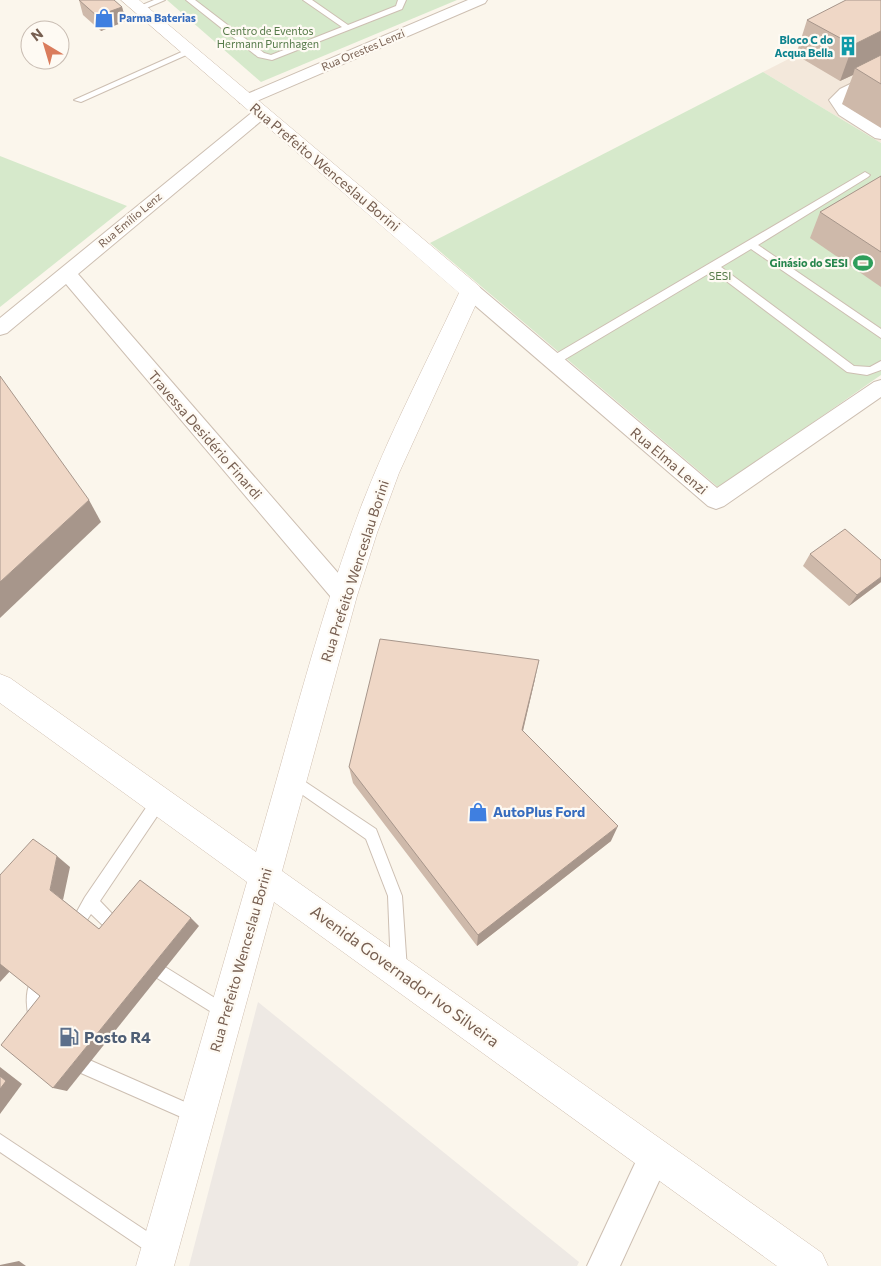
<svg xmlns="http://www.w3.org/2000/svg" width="881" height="1266" font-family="Commissioner,sans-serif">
	<rect width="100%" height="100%" fill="#fbf6ec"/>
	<path fill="#f3e8db" d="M881 12V143L763 72Z"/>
	<path fill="#eee9e4" d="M258 1002 579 1262 577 1266H189Z"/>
	<g fill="#d6e9cb">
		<path d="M167 0H457L261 82Z"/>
		<path d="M763 72 881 143V375L719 488 430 243Z"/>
		<path d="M0 156 127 206 0 307Z"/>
	</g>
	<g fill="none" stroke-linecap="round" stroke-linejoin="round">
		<defs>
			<g id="lane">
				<path d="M154 0H165L142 10 135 8Z"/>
				<path d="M186 0H195L264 53 271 55 342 27 303 0H312L348 25 396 6 398 0H406L402 9 272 60 258 57Z"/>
				<path d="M186 50 193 52 81 102 74 100Z"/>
				<path d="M865 172 870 175 868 177 758 245 881 329V338L751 249 721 267 854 366 870 367 881 361V370L867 375 847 372 713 271 557 364H549L548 361 549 358Z"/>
				<path d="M292 773 376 829 402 896 407 970 404 975 399 978 394 975 391 970 388 896 366 839 287 784 285 779 287 774Z"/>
				<path d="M159 794 164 796 166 801 164 806 100 901 122 924 124 929 122 934 117 936 112 934 91 914 87 920 82 922 77 920 75 915 85 897 154 796Z"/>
				<path d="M162 965 231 1008 234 1013 231 1018 226 1021 221 1018 157 978 154 973 157 968Z"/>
				<path d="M35 980 40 983C45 993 46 1012 41 1022L36 1025 31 1022C26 1012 25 993 30 983Z"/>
				<path d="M87 1059 203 1110 205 1116 203 1122 197 1124 81 1073 79 1067 81 1061Z"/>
				<path d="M0 1134 163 1242 166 1248 163 1254 157 1257 151 1254 0 1152Z"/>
			</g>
			<g id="street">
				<path d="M468 0H487L485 3 252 103H240L238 100 240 97Z"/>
				<path d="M881 69V80L852 95 846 101 851 109 881 127V139L875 138 839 115 829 100 840 89Z"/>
				<path d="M261 108 267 110 269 113 267 116 78 274 352 589 356 596 352 603 344 606 336 603 66 284 7 333 0 335V318L255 110Z"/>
				<path d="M471 285 478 286 717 488 874 382 881 380V397L724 506 716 509 708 506 464 296 462 291 464 286Z"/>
				<path d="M655 1139 666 1144 671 1155 620 1266H587L644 1144Z"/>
			</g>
			<path id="secondary" d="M121 0H139L479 286 482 291 399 473 377 533 357 596 282 871 822 1253 828 1266H777L274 902 174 1266H136L247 882 0 703V674L10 678 256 852C287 746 314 638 351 534 380 451 422 372 459 293Z"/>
		</defs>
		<use href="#lane" stroke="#cdbfb2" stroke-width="2"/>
		<use href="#street" stroke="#cdbfb2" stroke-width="2"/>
		<use href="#secondary" stroke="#d0bfb0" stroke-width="1"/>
		<use href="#lane" fill="#fff" fill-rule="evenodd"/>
		<use href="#street" fill="#fff" fill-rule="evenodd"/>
		<use href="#secondary" fill="#fff" fill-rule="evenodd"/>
	</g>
	<g fill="#ceb9aa">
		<path d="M79 0 122 7 126 21 101 31 83 15Z"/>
		<path d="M881 0V128L842 104 853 75 840 81 796 55 807 20Z"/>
		<path d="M881 176V287L810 238 820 212Z"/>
		<path d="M810 554 881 582 849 606 803 566Z"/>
		<path d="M535 679 523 731 611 841 477 946 353 783 349 767Z"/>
	</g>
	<g fill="#a7968b">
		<path d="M122 7 126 21 101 31 97 16Z"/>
		<path d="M881 31V60L855 68 853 75 840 81 853 45Z"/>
		<path d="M89 500 101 522 0 618V582Z"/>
		<path d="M881 577V582L849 606 857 595Z"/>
		<path d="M539 660 535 679 519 747 522 730Z"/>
		<path d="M618 826 611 841 477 946 478 935Z"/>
		<path d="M57 856 70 867 63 900 110 937 50 890Z"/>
		<path d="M191 918 199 926 67 1091 53 1088Z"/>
		<path d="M0 963 12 969 0 982Z"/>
		<path d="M0 1067 22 1084 0 1114Z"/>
		<path d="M19 1261 26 1266H0V1265Z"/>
	</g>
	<g fill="#efd7c6" stroke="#a7968b">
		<path d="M79 0H114L122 7 97 16Z"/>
		<path d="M846 0H881V31L853 45 807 20Z"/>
		<path d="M881 55V84L855 68Z"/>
		<path d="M881 176V252L820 212Z"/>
		<path d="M0 376 89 500 0 582Z"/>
		<path d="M845 529 881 560V577L857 595 810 554Z"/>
		<path d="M380 639 539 660 522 730 618 826 478 935 349 767Z"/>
		<path d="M33 839 57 856 50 890 99 929 140 880 191 918 53 1088 1 1045 40 996 0 964V875Z"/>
		<path d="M0 1076 6 1081 0 1089Z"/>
	</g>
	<defs>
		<symbol id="shop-bare" viewBox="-9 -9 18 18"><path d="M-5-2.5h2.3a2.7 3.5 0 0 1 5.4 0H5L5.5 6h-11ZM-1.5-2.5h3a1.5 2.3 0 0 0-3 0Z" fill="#3f7fe0" stroke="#fefaf3" stroke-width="2.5" paint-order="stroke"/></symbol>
		<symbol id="building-bare" viewBox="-9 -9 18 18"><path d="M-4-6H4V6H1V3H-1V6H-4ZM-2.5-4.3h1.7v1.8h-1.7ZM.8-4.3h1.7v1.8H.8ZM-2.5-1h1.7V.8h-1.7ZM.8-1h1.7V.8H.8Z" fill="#0f9aa8" stroke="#fefaf3" stroke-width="2.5" paint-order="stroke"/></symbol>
		<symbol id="stadium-bare" viewBox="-9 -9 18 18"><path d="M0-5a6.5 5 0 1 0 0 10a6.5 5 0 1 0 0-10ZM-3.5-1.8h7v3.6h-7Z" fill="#2e9e5b" stroke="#fefaf3" stroke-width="2.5" paint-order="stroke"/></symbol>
		<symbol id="fuel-bare" viewBox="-9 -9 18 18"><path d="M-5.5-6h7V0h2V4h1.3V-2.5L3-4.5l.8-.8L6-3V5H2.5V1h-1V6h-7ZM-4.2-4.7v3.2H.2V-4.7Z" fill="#5c6f8a" stroke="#fefaf3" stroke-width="2.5" paint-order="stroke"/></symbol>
	</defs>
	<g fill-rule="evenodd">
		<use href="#shop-bare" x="90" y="4" width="28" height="28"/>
		<use href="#building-bare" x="834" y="32" width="28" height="28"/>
		<use href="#stadium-bare" x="849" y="249" width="28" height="28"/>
		<use href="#shop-bare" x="464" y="798" width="28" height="28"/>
		<use href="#fuel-bare" x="55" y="1023" width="28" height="28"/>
	</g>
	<g text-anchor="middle" stroke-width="4.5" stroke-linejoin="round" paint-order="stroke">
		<g font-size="11" font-weight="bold" fill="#366cbe" stroke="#fefaf3" text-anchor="start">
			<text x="119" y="22">Parma Baterias</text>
		</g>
		<g font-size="11" fill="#567a49" stroke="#fefaf3">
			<text x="268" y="35">Centro de Eventos<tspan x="268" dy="13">Hermann Purnhagen</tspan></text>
			<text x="720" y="280">SESI</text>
		</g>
		<g font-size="11" font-weight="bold" fill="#0d838f" stroke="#fefaf3" text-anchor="end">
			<text x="833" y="44">Bloco C do<tspan x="833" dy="13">Acqua Bella</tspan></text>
		</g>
		<g font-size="11" fill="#765e50" stroke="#fefaf3">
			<text transform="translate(363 50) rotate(-23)" y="4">Rua Orestes Lenzi</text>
			<text transform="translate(130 220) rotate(-40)" y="4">Rua Emílio Lenz</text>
		</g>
		<g font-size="11" font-weight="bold" fill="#27864d" stroke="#fefaf3" text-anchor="end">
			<text x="848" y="267">Ginásio do SESI</text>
		</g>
		<g font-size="14" fill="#765e50" stroke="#fefaf3">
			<text transform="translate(325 167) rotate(40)" y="5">Rua Prefeito Wenceslau Borini</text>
			<text transform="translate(205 435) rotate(49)" y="5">Travessa Desidério Finardi</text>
			<text transform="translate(669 461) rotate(40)" y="5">Rua Elma Lenzi</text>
			<text transform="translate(355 571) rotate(-72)" y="5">Rua Prefeito Wenceslau Borini</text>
			<text transform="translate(241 960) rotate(-74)" y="5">Rua Prefeito Wenceslau Borini</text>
		</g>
		<g font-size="14" font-weight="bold" fill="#366cbe" stroke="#fefaf3" text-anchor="start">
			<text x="493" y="817">AutoPlus Ford</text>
		</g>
		<g font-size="16" fill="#765e50" stroke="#fefaf3">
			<text transform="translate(405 976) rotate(36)" y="6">Avenida Governador Ivo Silveira</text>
		</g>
		<g font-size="16" font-weight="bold" fill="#4e5e75" stroke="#fefaf3" text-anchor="start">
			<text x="84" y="1043">Posto R4</text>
		</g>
	</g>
	<g transform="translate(45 45) rotate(322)"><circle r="24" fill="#fefaf3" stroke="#c8bcb2"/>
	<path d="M0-4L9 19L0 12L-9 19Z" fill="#da7c5c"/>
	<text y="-8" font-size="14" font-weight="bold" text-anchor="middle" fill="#765e50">N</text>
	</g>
</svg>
